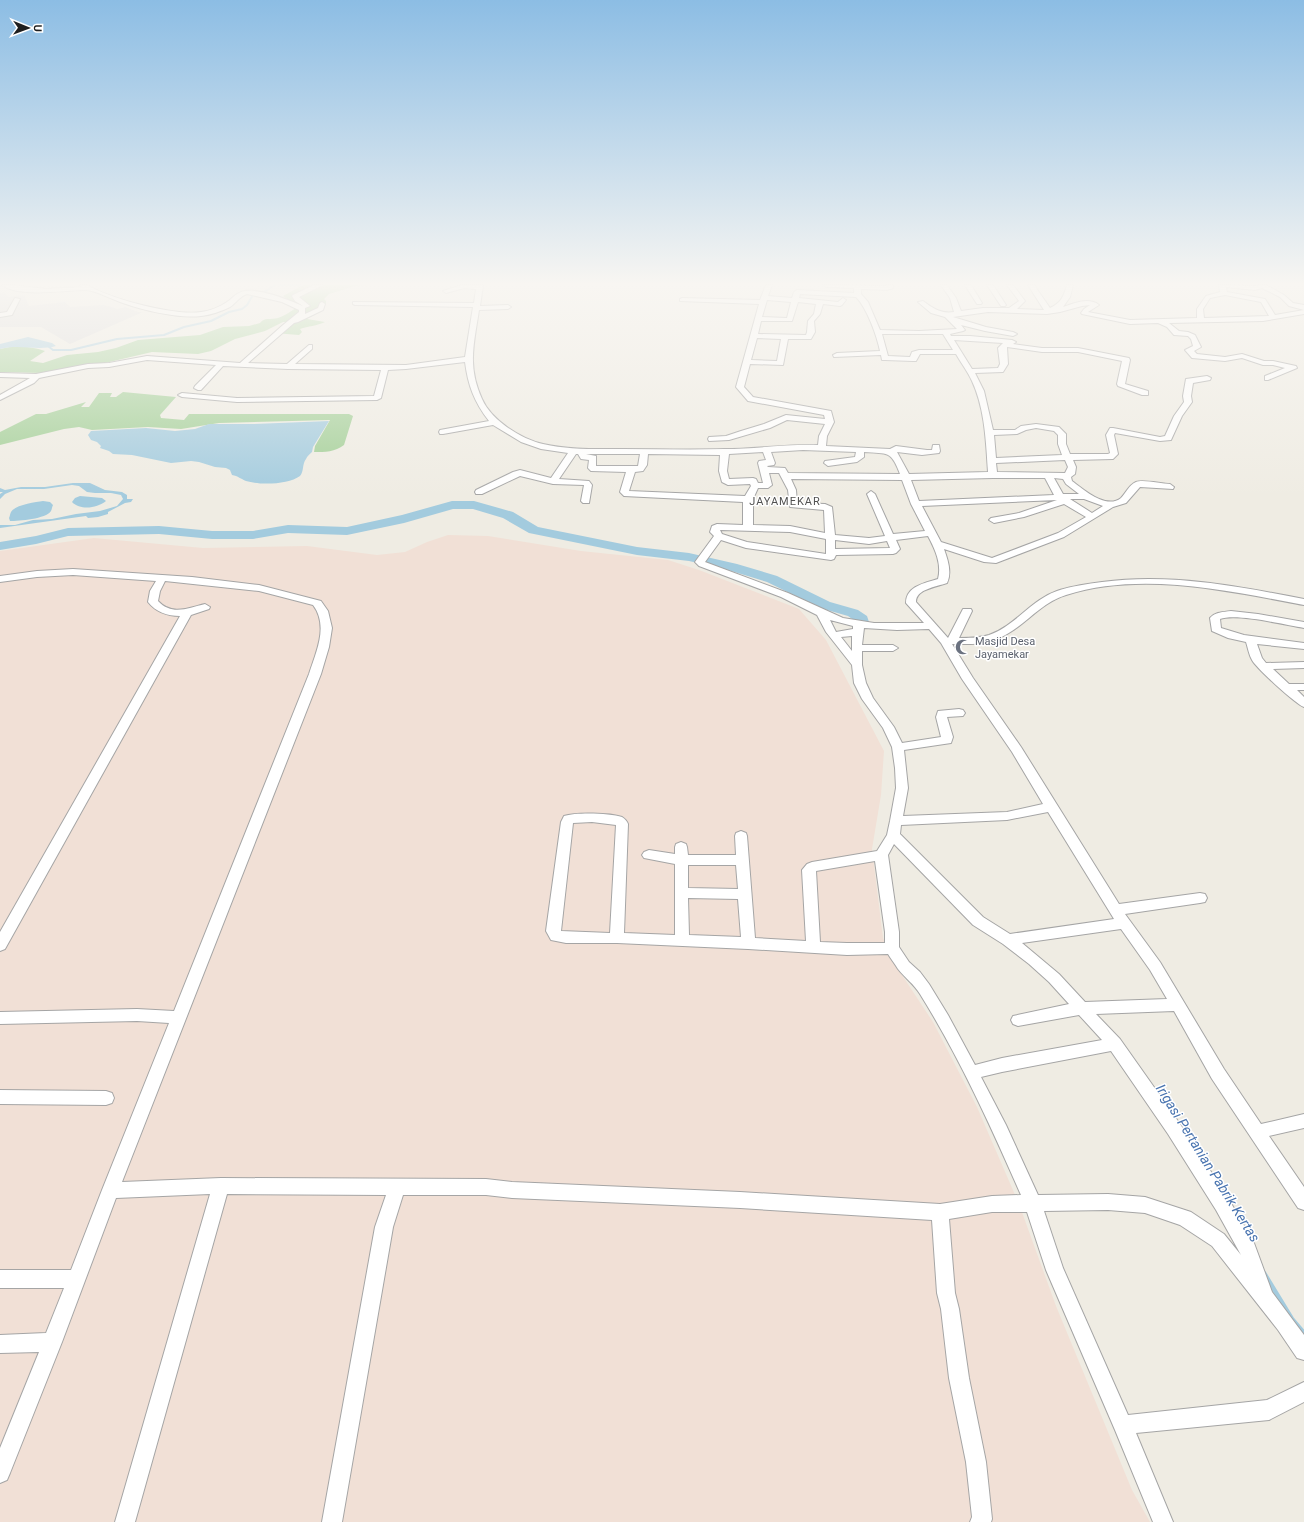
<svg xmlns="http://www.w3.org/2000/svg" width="1304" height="1522" font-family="Roboto,sans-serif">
	<rect width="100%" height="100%" fill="#efece3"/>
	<path fill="#dcdbdb" d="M4 292 8 297 24 295 29 306 65 302 70 307 104 305 118 309 125 307 138 312H143L70 344 41 327H0V293Z"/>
	<path fill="#f1e0d6" d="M448 535 488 536 581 551 668 560 699 570 799 609 826 640 884 751 881 795 872 849 883 938 896 966 933 1022 977 1107 1019 1204 1056 1306 1132 1490 1150 1522H0V551L94 538 203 548 307 546 377 555 405 552 427 542Z"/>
	<g fill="#a3cf97">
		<path d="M303 285H372L355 286 329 294 324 299 326 301V303L322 307 321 311 307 319 325 322C317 326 308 326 300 329L302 332 299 335 274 333 287 322H283L265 331 235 339 211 351 198 354 152 352 105 363 88 364 43 373 0 372V349C16 345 30 346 45 351L30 361 43 363 67 355 98 352 116 348 138 340 200 335 223 327 249 326 260 323C264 317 271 320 278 318 285 316 292 310 298 307L283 296Z"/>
		<path d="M123 392 176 397 160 415 161 418 184 420 189 414H349L353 416 344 445C335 452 325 452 314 452L315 446 330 420 219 423 181 429 148 427 92 430 79 427 64 429 0 445V432L36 414H46L86 402 81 407H89L99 393H112L110 397H116Z"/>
	</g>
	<g fill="#a3cbde">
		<path d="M28 337 52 343 56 346C38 351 19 344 0 349V344Z"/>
		<path d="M329 421 313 447 312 452C310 454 307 456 306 459 302 464 304 472 300 476 288 485 259 485 246 481 241 479 238 476 232 475L230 470 226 468 215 467 199 462 191 461 171 463 132 455 113 454 109 451 100 448 101 446 97 442 91 440 88 435 91 431 146 428 175 431 195 429 209 424H253Z"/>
		<path d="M73 483H90L105 490 122 492 127 495V499H133L131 502 125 503 108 512V514L98 517 88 518 86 516 0 528V525H15L33 520 52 519 76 514 100 511 117 506 123 499 121 495 111 493H95L87 492 79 486 72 485 44 489H17L5 494 0 499V494L3 492H0V488L5 490 21 487H45Z"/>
		<path d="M80 496 102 498 106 501C97 508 81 511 72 502L75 498Z"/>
		<path d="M43 501 50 502 53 505C52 507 52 509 51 511 46 519 19 521 10 521L9 518C10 516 10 514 11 512 15 505 35 502 43 501Z"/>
	</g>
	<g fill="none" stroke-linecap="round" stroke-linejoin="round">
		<g stroke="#a3cbde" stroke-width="2">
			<path d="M279 285H300"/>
			<path d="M48 346 53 350H71L117 339 164 335 184 327 211 321 229 312 242 309 247 305 253 295 264 292 275 285"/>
		</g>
		<path stroke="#a3cbde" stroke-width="4.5" d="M1264 1273 1292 1319 1304 1333"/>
		<path fill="#a3cbde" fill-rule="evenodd" d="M452 501H474L513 512 538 527 637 547 689 553 737 564 777 576 830 602 858 610 867 616 869 622 867 625 862 626 857 625 855 621 848 616 820 608 767 582 728 570 689 561 637 555 529 533 503 518 473 509H453L404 523 347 535 288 533 253 539H212L159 534 68 536 36 544 0 550V542L36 536 68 528 159 526 212 531H253L288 525 347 527 402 515Z"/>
		<defs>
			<g id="street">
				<path d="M2 285H12L46 289 81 287 80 285H87C111 299 174 316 201 312 209 311 220 307 227 302 231 300 234 295 239 293 252 285 289 300 303 306L295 301 292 296 293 295 314 285H322L321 286 299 297 310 306 305 308V314L318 308 320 303 322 302 325 304 323 310 298 322 294 323 248 363 287 364 309 345H312V349L295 364 406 365 465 357 473 307 355 305 353 304V302L474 303 476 289 464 288 446 293 443 291 462 285H483L480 306 508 305 511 307 508 309 479 310C474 344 467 366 482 399 491 420 521 439 543 444 569 450 595 449 622 449 656 449 690 450 724 449 756 449 787 444 818 445L819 436 825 424 787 420 770 428 729 440 709 441 708 439 709 437 726 436 741 431 764 424 786 415 825 419 824 415 748 401 736 387 759 304 680 301V299L682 298 760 300 766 285H772L768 296 792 298 794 292 797 290 854 293V288L826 287 823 285 887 286V285H893V288L887 290 861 289V294L868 302 880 330 919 331 957 329 945 317 931 313 918 302 923 301C934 309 941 314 954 312L950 298 941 285H947L956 298 961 311 983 308H1009L1019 301 1007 285H1013L1025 301 1017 309 1044 310 1028 285H1034L1050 308C1061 303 1064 296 1067 285H1073L1070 297 1063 307C1075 303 1089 297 1099 305L1088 312 1130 320 1197 318V309L1206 296 1220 292 1219 285 1254 286 1266 285 1284 295 1293 303 1304 305V314L1263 321 1169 323 1179 331 1188 332 1195 335 1201 347 1194 351 1197 354 1225 357 1242 354 1264 361H1273L1296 366 1297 368 1268 380H1265V376L1285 368 1273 365H1263L1242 358 1225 361 1192 358 1185 350 1193 346 1191 339 1188 336 1174 335 1167 327 1158 323 1130 324 1082 314 1081 313 1084 309 1090 305 1082 306 1060 312 1047 314 988 312 953 317 986 327 1013 332 1017 334 1013 336 985 331 961 325 965 330 963 331 950 334 951 336H970L1012 340 1016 342 1013 344 1042 348H1078L1129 358 1130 360 1125 384 1148 391V395H1142L1118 386 1117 384 1122 361 1078 352H1042L1007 347 1008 364 1003 372 975 373 984 391 993 430H1015L1021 426 1036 424 1059 427 1066 434V444L1070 454H1108L1110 453 1106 435 1110 428H1113L1160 437 1165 436 1174 416 1184 402 1183 396 1186 379 1207 376 1211 378 1210 380 1193 383 1191 396 1192 402 1182 416 1171 440 1160 441 1115 433 1114 435 1118 454 1113 459 1073 460 1076 467 1075 474 1071 477 1072 481C1083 489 1106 510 1121 498 1126 493 1129 485 1136 482 1143 479 1162 484 1170 484L1174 487 1173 489 1140 487 1126 503 1113 507 1064 537 996 563 984 562 944 549C948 560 952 573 947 583 936 587 916 589 916 602L948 638 963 609H971L972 611 959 638C968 638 979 638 989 635 1015 626 1031 600 1057 591 1071 586 1087 584 1102 582 1170 573 1237 586 1304 599V605C1228 591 1142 571 1066 595 1039 603 1023 629 997 639 983 645 967 644 952 644L973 678 1021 747 1119 904 1200 893 1205 894 1207 898 1205 902 1200 903 1125 914 1160 962 1224 1069 1261 1124 1304 1114V1128L1269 1136 1304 1187V1210L1298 1208 1212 1079 1174 1011 1096 1014 1120 1039 1180 1124 1228 1198 1254 1243 1272 1292 1304 1335V1360L1297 1358 1278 1330 1212 1246 1180 1225 1145 1213 1108 1210 1044 1211 1063 1268 1128 1415 1267 1400 1304 1382V1402L1269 1420 1136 1433 1173 1522H1153L1115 1430 1046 1270 1027 1212H992L949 1219 955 1293 959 1309 969 1378 986 1462 992 1519 991 1522H970L972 1517 966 1462 949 1378 941 1309 937 1293 932 1220 740 1208 512 1198 486 1195H403L393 1227 342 1522H322L375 1227 386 1195 227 1194 135 1522H115L210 1194 116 1198 62 1342 10 1473 7 1480 0 1483V1448L39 1352 0 1353V1335L46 1333 64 1288H0V1270H71L102 1190 169 1023 137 1021 0 1024V1012L137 1009 174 1011 309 674C316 652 329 626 313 605L259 591 165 581 160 591 158 601C172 616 188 608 205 604L210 607 209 609 191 615 5 949 0 951V932L180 616C167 616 156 612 148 602L150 591 156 581 73 575 37 577 0 582V576L37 571 73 569 192 577 259 585 321 601 328 611 332 628 329 647 321 674 122 1182 221 1178 486 1179 512 1182 740 1192 940 1204 992 1196 1021 1195C991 1127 960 1058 920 994 914 984 905 978 898 969 895 964 891 959 888 954L847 955 748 949 617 943H566L551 940 546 931 561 822 564 816C576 812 610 813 622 817 625 819 627 821 628 824L624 933 675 935V864L644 858 642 855 644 852 649 850 675 854V847L676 844 681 842 686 844 687 847 688 855H736L735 836 736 833 741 831 746 833 747 836 755 938 806 941 802 870 807 864 812 862 877 851 887 835 890 821 896 788 895 768 892 747 883 728 862 699 854 683 852 665 826 632 817 615 781 597 699 566 695 562 714 536 710 532 712 526 717 524 743 525V502L624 496 620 492 626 472 591 471 588 468 589 460 581 459 578 454H576L559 479 589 481 592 485 589 503H583L581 501 584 485 553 484 520 476 482 494H476L475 492 476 490 513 472 520 470 551 478 568 453 541 449 521 442 493 425 443 434H440L439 432 440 430 489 421C474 402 468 385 465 362L406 369 388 370 381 398 377 400 237 402 182 397 178 395 182 393 237 398 374 396 381 370 288 369 223 366 201 390H198L194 388 195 386 216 365 147 360 109 367 88 368 39 378 34 383 0 400V395L30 378 0 377V373L36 374 88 364 109 363 147 356 240 363 283 325 299 312V310L282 302 247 294C240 296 236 303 230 307 222 311 210 315 201 316 179 319 142 310 120 302 111 299 95 290 86 290 65 290 19 298 2 285ZM1226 287 1255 290 1262 288 1280 297 1289 306 1304 310 1275 315 1265 299 1227 292ZM800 294 856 297C867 308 877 336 880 351L837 353 833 355 834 357 881 355 882 360H885L913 361H916L920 354H956C961 363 968 372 972 381 985 409 986 442 988 472L909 474 897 452 922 455 939 453 940 451 939 445H933L932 450H927L896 446 890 449 826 446 827 436 834 422 831 411 753 397 744 387 750 364 783 365 788 339H811L815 332 814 321 820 314 823 304 840 306 842 305 846 300 843 298 838 302 799 298ZM1225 295 1261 302 1269 316 1204 318 1203 309 1210 298ZM767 300 791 302 787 318 762 317ZM798 302 816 304 814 314 808 321 807 332 806 335 758 334 761 321H792ZM882 334H943L953 350H919L912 352 910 357 888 356ZM757 338 781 339 777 361 751 360ZM954 340 1003 343 998 348 1000 364 998 368 972 369ZM1036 428 1054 431 1058 435V444L1062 455 996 458 994 435 1017 434 1026 430ZM803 450 856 452 855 457 825 461 824 463 828 466 857 462 864 457V452C888 454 891 450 900 474L788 473 785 468 768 467 767 466 774 465 775 463 771 452ZM763 452 766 460 759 461 758 463 763 483H758L756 479 753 478 729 479 727 471 729 454ZM586 454H640L638 466H596V456ZM648 454 720 455 719 471 722 482 728 485 750 484 751 486 745 496 629 491 635 472 643 471 647 465ZM1065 460 1068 467 1065 473 997 472 996 463ZM769 473H779L788 490 790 507 824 510 825 533 790 526 753 525V499L758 488H768L772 485ZM993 478H1045L1054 495 919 501 911 480ZM1054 478 1063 479 1066 484 1079 494H1063ZM791 479 902 480 911 504 925 531 893 534 875 494 871 491 867 494 885 536 869 538 835 535 832 507 825 504 797 503 796 490ZM1070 499H1084L1103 506 1092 513ZM1057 500 1019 513 991 518 989 520 994 523 1024 517 1064 504 1086 517 1058 533 992 558 941 542 922 506ZM720 530 790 532 826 539V554L747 542 722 534ZM928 536C935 549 942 564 938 579 925 583 906 586 906 603L924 623H874L843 618 788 593 705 562 721 540 746 548 831 560 834 559 836 555 893 554 896 553 900 549 896 540ZM835 540 869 544 887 541 890 548 835 549ZM830 620 853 626V629L836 632ZM864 628 897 630 929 629 941 643 962 679 1012 752 1043 804 1007 812 903 816 908 788 904 750 951 743 953 737 947 717 963 716 965 713 963 710 959 709 938 711 936 717 941 737 902 743 894 727 873 698 866 683 862 665V651H893L898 648 893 645H862ZM852 636V651L841 637ZM1048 812 1114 919 1010 934 983 917 900 834 901 825 1007 820ZM592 822 616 825 610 933 561 931 573 823ZM894 844 973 925 1003 944 1029 964 1049 982 1069 1004 1013 1016 1011 1020 1013 1024 1018 1026 1079 1015 1102 1040 1002 1058 975 1065 948 1015 929 984 920 972 909 962 899 947V932L888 855ZM875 861 885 932V943H847L820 942 816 871ZM688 865H736L738 889 688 888ZM688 898 738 899 741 937 689 935ZM1121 929 1150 970 1167 999 1085 1002 1059 974 1022 943ZM1111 1051 1168 1134 1216 1210 1241 1255 1224 1234 1191 1212 1145 1197 1108 1194 1038 1195 1006 1125 981 1077 1002 1072Z"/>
				<path d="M965 285H971L982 303 981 304H977Z"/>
				<path d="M987 285H993L1006 305 1005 306H1001Z"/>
				<path d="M15 298 20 299 12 315 0 317V313L7 312Z"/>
				<path d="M1231 611 1258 614 1304 622V628C1285 625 1237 613 1220 619L1221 628 1244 635 1304 643V649L1257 644 1262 658 1266 663 1304 662V668L1273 669 1289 684H1304V690H1297L1304 697V707C1296 704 1257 669 1252 660 1249 655 1248 648 1246 642L1228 638 1212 631 1210 618C1215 612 1223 612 1231 611Z"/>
				<path d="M0 1090 106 1091 112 1093 114 1098 112 1103 106 1105 0 1104Z"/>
			</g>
		</defs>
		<use href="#street" stroke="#a5a5a5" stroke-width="2"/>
		<use href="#street" fill="#fff" fill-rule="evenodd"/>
	</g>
	<linearGradient id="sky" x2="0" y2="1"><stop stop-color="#8cbde4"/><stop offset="0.57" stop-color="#f8f6f2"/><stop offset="1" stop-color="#f8f6f2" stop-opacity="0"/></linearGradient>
	<rect width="1304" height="498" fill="url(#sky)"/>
	<defs>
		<symbol id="mosque-bare" viewBox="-9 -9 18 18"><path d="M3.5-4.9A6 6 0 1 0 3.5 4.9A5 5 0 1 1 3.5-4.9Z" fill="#6b7280" stroke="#fff" stroke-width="2.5" paint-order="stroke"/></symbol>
	</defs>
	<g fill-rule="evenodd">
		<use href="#mosque-bare" x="952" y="636" width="22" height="22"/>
	</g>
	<g text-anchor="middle" stroke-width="3" stroke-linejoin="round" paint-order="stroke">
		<g font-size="11" letter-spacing="1" fill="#515151" stroke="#fff">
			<text x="785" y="505">JAYAMEKAR</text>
		</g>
		<g font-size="11" fill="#5b616d" stroke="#fff" text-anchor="start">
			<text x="975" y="645">Masjid Desa<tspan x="975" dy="13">Jayamekar</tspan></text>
		</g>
		<g font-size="14" font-style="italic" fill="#4873af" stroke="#fff">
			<text transform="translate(1208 1163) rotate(58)" y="5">Irigasi Pertanian Pabrik Kertas</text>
		</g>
	</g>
	<g transform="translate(28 28) rotate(91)" stroke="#ffffff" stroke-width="3" paint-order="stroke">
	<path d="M0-3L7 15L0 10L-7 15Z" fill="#1e1e1e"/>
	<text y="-6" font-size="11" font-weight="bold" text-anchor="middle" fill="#1e1e1e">U</text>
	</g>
</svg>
